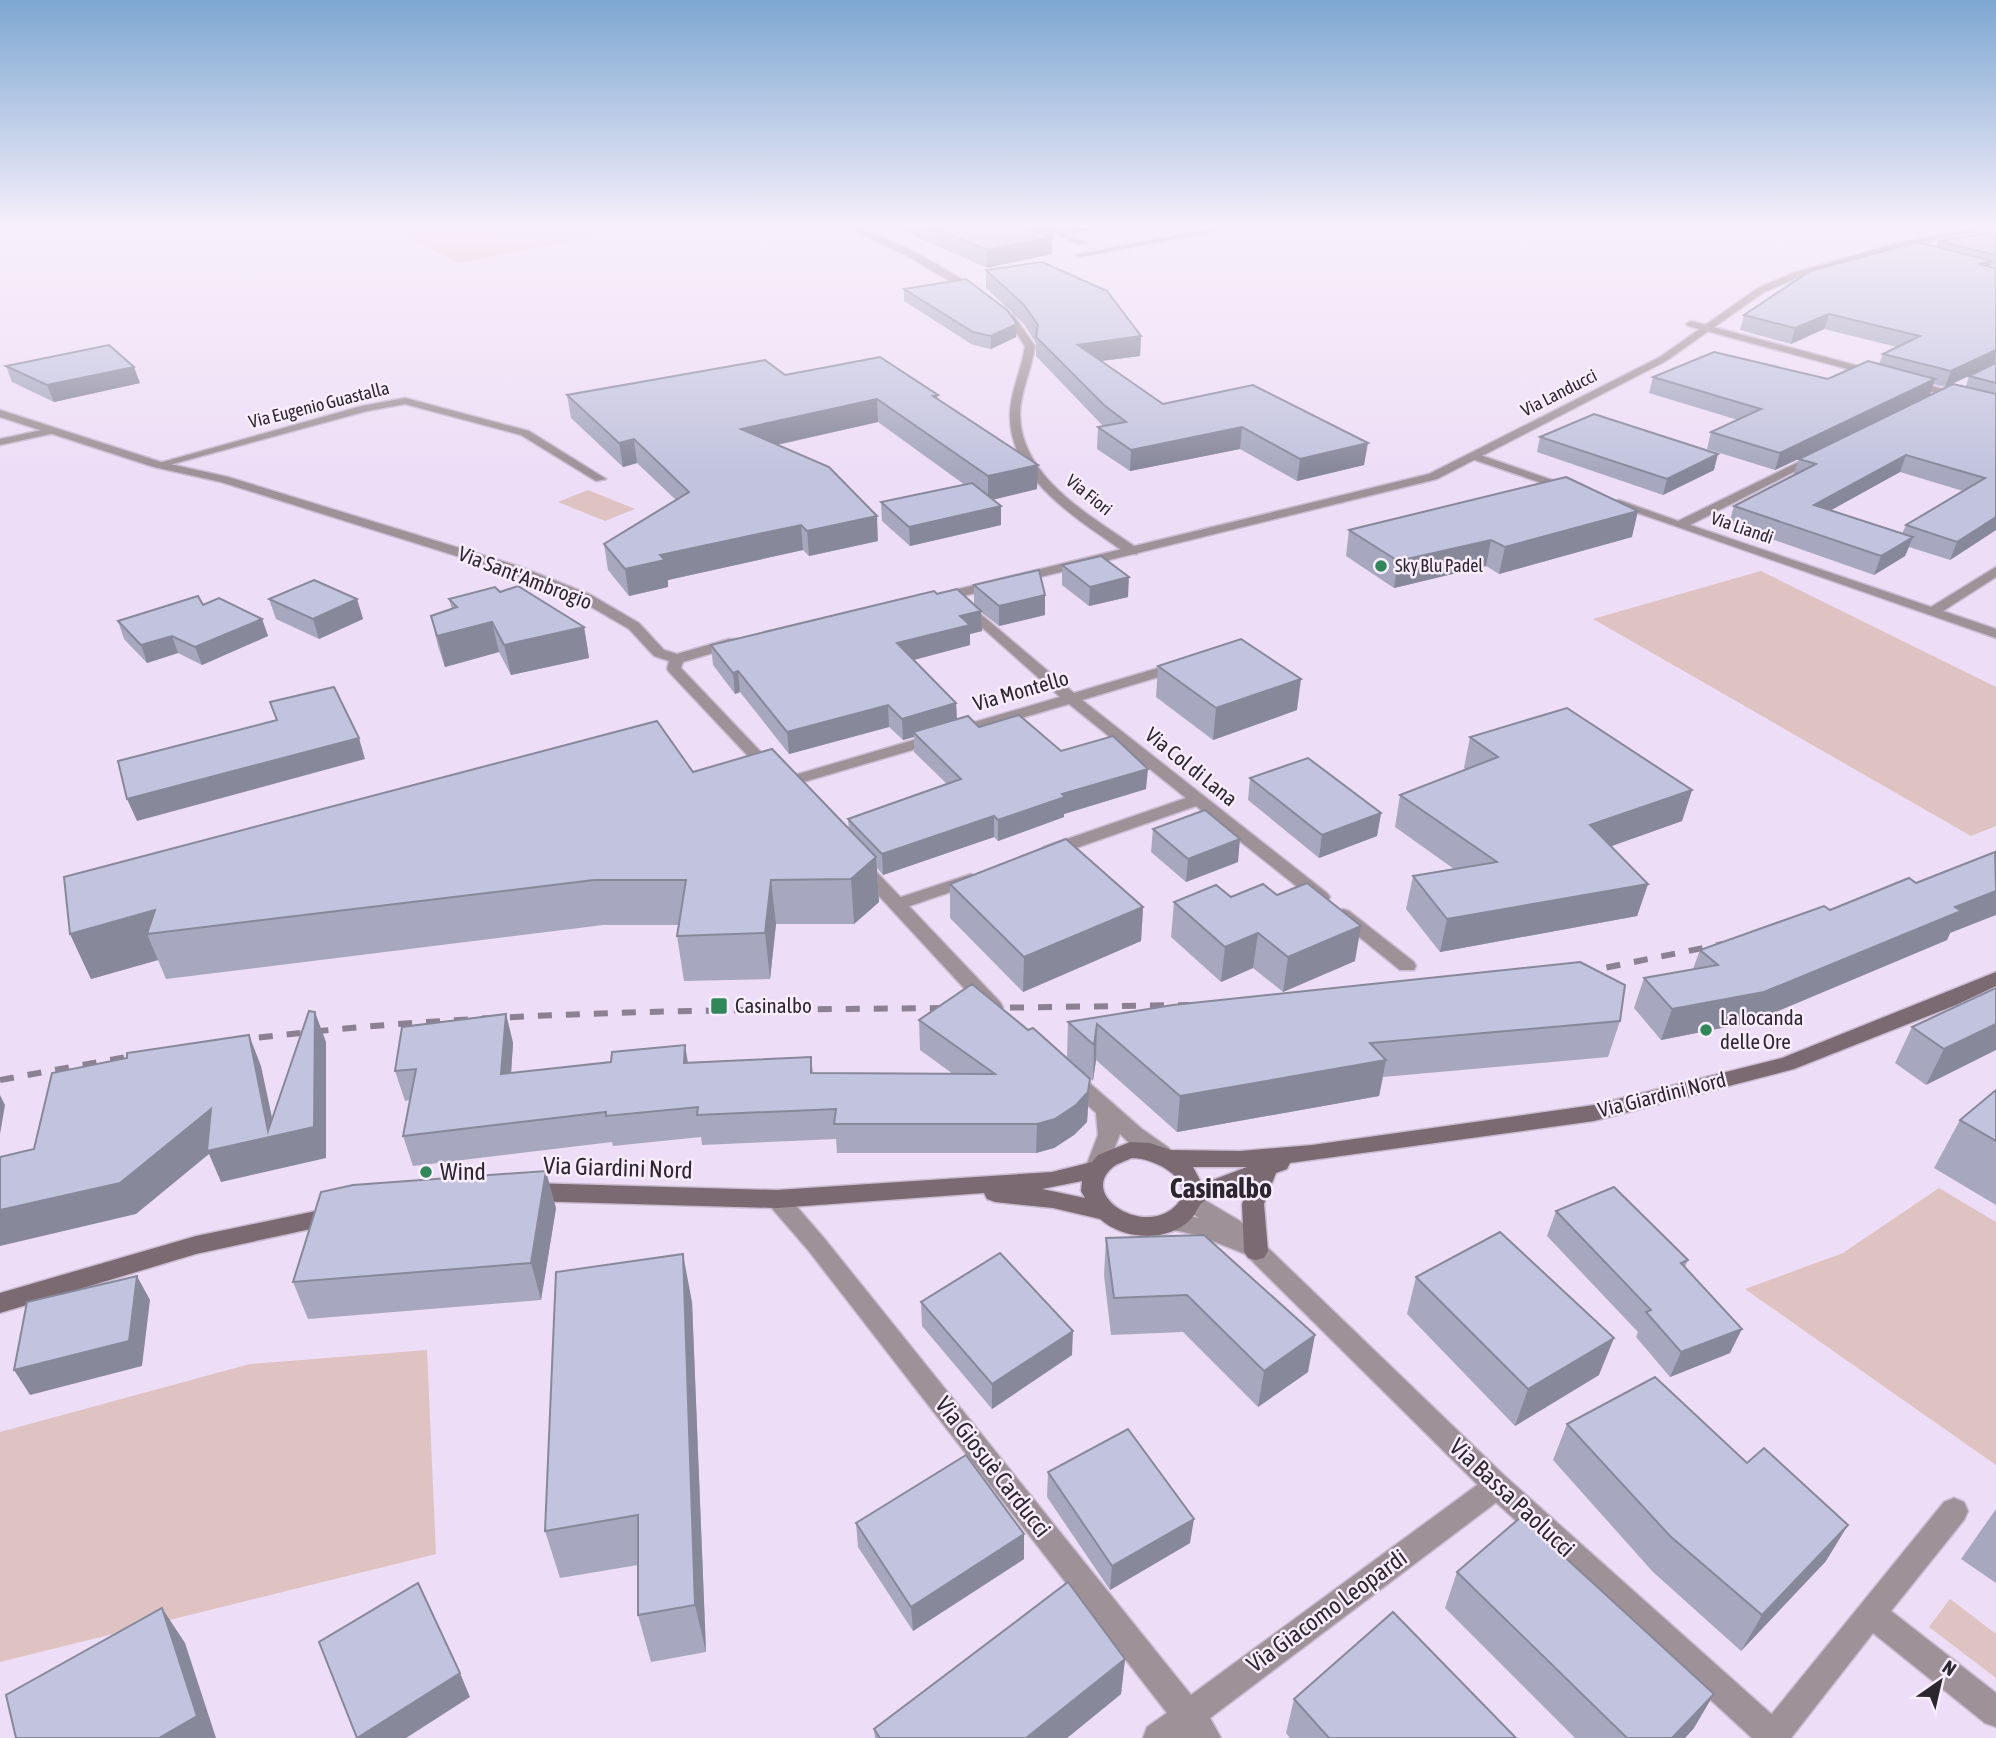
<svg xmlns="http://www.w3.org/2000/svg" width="1996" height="1738" font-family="'Asap Condensed',sans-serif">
	<rect width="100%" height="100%" fill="#eeddf6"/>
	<g fill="#dec3c2">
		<path d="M386 228H639L459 263Z"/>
		<path d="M588 490 635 509 605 521 558 502Z"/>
		<path d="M1761 571 1996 687V826L1971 836 1593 619Z"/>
		<path d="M1939 1188 1996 1222V1465L1745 1289 1843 1253Z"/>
		<path d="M427 1350 436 1554 0 1662V1432L250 1364Z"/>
		<path d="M1950 1599 1996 1634V1678L1929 1627Z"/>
	</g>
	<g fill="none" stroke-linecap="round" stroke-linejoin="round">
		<defs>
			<g id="minor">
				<path d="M848 228C874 226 961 276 982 294L975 296 906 255Z"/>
				<path d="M1042 228H1052L1087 243 1080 245Z"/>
				<path d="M1215 228H1230L1080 257 1076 255Z"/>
				<path d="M1001 307 1014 316 1035 346C1032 369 1020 392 1020 415 1021 478 1091 516 1137 548V554H1127C1081 521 1009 480 1010 415 1010 392 1022 369 1025 346L1008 320 996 310Z"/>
				<path d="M1691 321 1881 372 1882 374 1877 377 1688 326 1686 324Z"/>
				<path d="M1911 380 1996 404V410L1907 385V381Z"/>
				<path d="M405 398 529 431 606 479 596 481 521 435 405 404 367 411 158 468 152 465 362 406Z"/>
				<path d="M51 428 55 429V433L0 445V439Z"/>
				<path d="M1472 455H1480L1578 489 1568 492 1472 459Z"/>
				<path d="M1813 455 1823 457 1690 525 1931 607 1996 567V577L1943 611 1996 629V638L1609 503 1619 500 1678 521Z"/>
				<path d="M964 600 1074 693 1175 663H1185V669L1082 700 1327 893 1330 897 1327 901H1315L1196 806 1056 855H1044L1041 851 1044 847 1186 798 1069 704 783 788H771L769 785 771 782 1060 697 959 607 957 604Z"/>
				<path d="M971 874 980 879 977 883 898 910 889 904 892 900Z"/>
				<path d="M1343 909 1349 911 1414 962 1416 966 1414 970H1400L1337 919 1334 915Z"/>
				<path d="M777 1190 785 1193 824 1238 1191 1695 1488 1477 1497 1474 1506 1477 1510 1486 1506 1495 1210 1718 1221 1738H1143L1147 1727 1167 1713 808 1250 769 1205 766 1199 769 1193Z"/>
				<path d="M1954 1498 1964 1502 1968 1511 1964 1520 1891 1611 1996 1693V1727L1985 1723 1873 1633 1791 1738H1758L1762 1726 1944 1502Z"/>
			</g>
			<g id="tertiary">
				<path d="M1974 228H1988L1898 248 1799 277 1764 292 1666 361 1437 479 939 602 932 598 934 595 1429 474 1660 357 1758 288 1793 273 1894 244Z"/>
				<path d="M0 410 161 462 228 477 521 567 591 595 639 623 664 650 677 654 729 639H739V645L683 662 681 668 778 770 770 775 764 773 669 672 667 669 669 661 654 656 629 629 581 601 511 573 221 482 154 467 0 417Z"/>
				<path d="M862 862 868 863 1000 1002 1003 1007 1000 1012H986L856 871 853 867 856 863Z"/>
				<path d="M1071 1071 1078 1073 1142 1129 1169 1148 1172 1154 1169 1160C1152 1165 1132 1146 1120 1134L1104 1175 1096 1177 1088 1175 1085 1169 1098 1135 1096 1113 1064 1083 1061 1078 1064 1073Z"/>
				<path d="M1191 1192 1240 1221 1506 1477 1786 1727 1790 1738H1752L1488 1495 1245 1254 1198 1235 1163 1228 1160 1222 1163 1216 1171 1213 1199 1218 1183 1207 1180 1201 1183 1195Z"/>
			</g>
			<g id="secondary">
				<path d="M1996 972V986L1956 1005 1794 1069 1594 1121 1290 1163 1287 1169 1276 1173 1264 1204 1268 1251 1264 1258 1256 1260 1248 1258 1244 1251 1242 1204 1250 1183C1235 1189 1216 1193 1203 1202 1198 1205 1196 1214 1191 1219 1168 1243 1123 1240 1100 1219L1053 1208 995 1202 987 1199 984 1193 777 1208 529 1201 521 1198 518 1192 521 1186 529 1183 777 1190 1052 1172 1092 1162 1098 1155 1130 1142 1150 1143 1171 1150 1240 1151 1312 1145 1594 1105 1782 1058ZM1132 1158C1158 1158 1203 1185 1172 1209 1140 1234 1079 1195 1113 1167 1118 1163 1126 1161 1132 1158ZM1193 1167H1247L1202 1184ZM1082 1181 1081 1191 1085 1198 1042 1189Z"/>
				<path d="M335 1207 343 1210 346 1216 343 1222 196 1254 0 1313V1293L196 1236Z"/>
			</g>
		</defs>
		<use href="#minor" stroke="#cbbcd2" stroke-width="3"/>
		<use href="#tertiary" stroke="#cbbcd2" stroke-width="3"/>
		<use href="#secondary" stroke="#cbbcd2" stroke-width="3"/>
		<use href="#minor" fill="#9e9197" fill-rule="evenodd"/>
		<use href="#tertiary" fill="#9e9197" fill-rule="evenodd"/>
		<use href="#secondary" fill="#7b6a72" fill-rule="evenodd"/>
		<g stroke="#8c8192" stroke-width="6" stroke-dasharray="14 14" stroke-linecap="butt">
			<path d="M1579 973 1723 944"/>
			<path d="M982 1008 1189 1005"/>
			<path d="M231 1041C473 1010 715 1010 958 1008"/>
			<path d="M0 1080 148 1053"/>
		</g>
	</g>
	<g fill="#a7a8bf" fill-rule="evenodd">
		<path d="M897 228H1053V236H1050L1052 237V254L987 268Z"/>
		<path d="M1058 228H1102L1070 233Z"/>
		<path d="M1996 232V266L1990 265V267L1996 268V530L1950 560 1909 547 1905 556 1874 575 1729 524 1734 506 1793 476 1799 459 1775 470 1707 449 1711 432 1738 420 1649 393 1653 377 1828 379 1879 364 1883 354 1897 347 1824 329 1791 344 1740 330 1744 315 1936 247 1938 241ZM1995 364 1969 376 1966 386 1930 395 1933 384 1945 387ZM1900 472 1963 491 1906 525 1902 534 1831 510Z"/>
		<path d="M986 270 1141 336 1140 356 1101 361 1163 404 1364 465 1297 481 1240 449 1130 471 1097 449 1098 427 1103 426 1036 356V343L1024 324 986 288Z"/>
		<path d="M904 289 1017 324 1016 337 991 349 973 345 904 301Z"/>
		<path d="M6 366 140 383 54 402 12 382Z"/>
		<path d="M785 375 938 395V399L1037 489 993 499 1001 525 910 546 882 521 881 502 965 485 878 422 778 445 878 541 809 556 803 550 668 580V587L629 596 608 570 604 544 676 500 637 463 623 467 571 418 567 395Z"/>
		<path d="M1540 437 1714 470 1663 495 1537 452Z"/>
		<path d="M1349 530 1632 537 1499 574 1486 566 1394 588 1346 556Z"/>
		<path d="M1062 565 1128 597 1089 606 1062 585Z"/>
		<path d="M974 585 1045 595V615L999 626 981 612 982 631 970 634V645L914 660 956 703 957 719 979 727 1061 751 1146 789 1064 814V817L998 841 994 837 883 875 877 868 879 902 854 924H776L770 979 684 981 677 936 679 925H603L166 979 158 960 91 979 70 934 693 772 849 829 848 819 947 784 914 752V737L903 740 889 727 789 754 740 692 735 694 713 665 711 645 937 594 974 604Z"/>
		<path d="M500 592 584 627 589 658 511 675 499 652 445 667 438 646 431 616 452 609 449 599Z"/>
		<path d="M269 599H357L363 619 319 639 276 619Z"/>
		<path d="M203 605 262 619 268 636 202 665 178 653 147 663 124 639 118 621Z"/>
		<path d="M1158 666 1297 710 1213 740 1156 697Z"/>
		<path d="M1470 737 1692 790 1682 821 1611 846 1648 884 1637 916 1440 952 1406 909 1413 876 1454 869 1395 827 1400 795 1466 770 1464 768Z"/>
		<path d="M1250 778 1381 813 1377 836 1319 858 1248 800Z"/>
		<path d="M1153 829 1238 862 1186 882 1151 852Z"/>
		<path d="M950 884 1143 907 1141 941 1023 992 950 918Z"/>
		<path d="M1231 897 1355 961 1283 992 1253 968 1221 982 1171 937 1174 902Z"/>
		<path d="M1830 910 1950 933 1947 940 1752 1022 1661 1040 1634 1008 1644 978 1693 969 1700 950Z"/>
		<path d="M1996 988 1926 1085 1895 1063 1912 1027Z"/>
		<path d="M506 1014 513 1043 511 1073 688 1062 811 1057 813 1073 953 1074 920 1050 919 1020 1090 1079 1087 1122 1074 1135 1054 1148 1036 1153H837L836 1139 702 1145 701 1137 613 1146 612 1142 413 1166 403 1136 410 1100 405 1101 395 1071Z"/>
		<path d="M1620 1021 1608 1057 1383 1077 1379 1096 1177 1132 1096 1060 1093 1081 1067 1058 1068 1022Z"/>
		<path d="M1996 1090V1205L1934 1168 1960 1120Z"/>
		<path d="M556 1208 541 1300 308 1319 293 1282Z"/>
		<path d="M1556 1211 1688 1260 1685 1267 1730 1353 1670 1377 1636 1337 1638 1332 1547 1236Z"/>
		<path d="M1106 1238 1308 1372 1258 1407 1183 1332 1111 1335 1104 1275Z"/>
		<path d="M1416 1277 1599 1375 1515 1426 1407 1314Z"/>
		<path d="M692 1302 706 1652 651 1662 638 1615V1565L560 1578 545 1531Z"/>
		<path d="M921 1302 1072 1355 992 1409 922 1326Z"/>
		<path d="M1567 1424 1826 1561 1741 1651 1653 1572 1553 1460Z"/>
		<path d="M1048 1472 1190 1543 1110 1590 1047 1497Z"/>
		<path d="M1996 1509V1583L1961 1559Z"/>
		<path d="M856 1523 1024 1534V1559L913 1631 858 1547Z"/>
		<path d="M1457 1572 1694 1728 1685 1738H1575L1445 1608Z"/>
		<path d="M1125 1659 1121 1694 1067 1738H875L874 1729Z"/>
		<path d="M1294 1699 1516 1738H1290L1286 1733Z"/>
	</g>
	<g fill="#88889b">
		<path d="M1019 228H1053V236L1019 242Z"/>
		<path d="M1071 228H1102L1070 233Z"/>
		<path d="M1052 237V254L987 268V250Z"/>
		<path d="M1992 261 1987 275 1978 264Z"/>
		<path d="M1829 314 1824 329 1791 344 1795 328Z"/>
		<path d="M1017 324 1016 337 991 349V336Z"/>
		<path d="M1141 336 1140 356 1077 364 1078 345Z"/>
		<path d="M1996 350 1995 364 1945 387 1951 371Z"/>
		<path d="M134 367 140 383 54 402 47 385Z"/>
		<path d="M1935 379 1930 395 1775 470 1780 453Z"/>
		<path d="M877 399 878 422 743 452 741 429Z"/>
		<path d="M1242 427 1240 449 1130 471 1131 450Z"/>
		<path d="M634 439 637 463 623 467 619 443Z"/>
		<path d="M1368 443 1364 465 1297 481 1300 459Z"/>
		<path d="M1718 454 1714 470 1663 495 1667 479Z"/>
		<path d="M1906 455 1900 472 1808 523 1814 505Z"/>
		<path d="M1038 465 1037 489 988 501V476Z"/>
		<path d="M1001 506V525L910 546 909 527Z"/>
		<path d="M1638 511 1632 537 1499 574 1505 547Z"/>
		<path d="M877 516 878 541 809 556 807 531Z"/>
		<path d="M1996 517V530L1950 560 1957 542Z"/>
		<path d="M801 525 803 550 668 580V587L629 596 625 569 660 555Z"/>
		<path d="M1913 537 1905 556 1874 575 1881 556Z"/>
		<path d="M1491 540 1486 566 1394 588 1398 561Z"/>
		<path d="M1129 577 1128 597 1089 606 1090 587Z"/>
		<path d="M1045 595V615L999 626V606Z"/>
		<path d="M357 599 363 619 319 639 313 619Z"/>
		<path d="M981 611 982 631 970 634V645L898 664 897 643 960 616Z"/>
		<path d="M262 619 268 636 202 665 195 647Z"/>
		<path d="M492 622 499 652 445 667 437 636Z"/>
		<path d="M584 627 589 658 511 675 504 645Z"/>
		<path d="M172 636 178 653 147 663 141 645Z"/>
		<path d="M738 671 740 692 735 694 733 673Z"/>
		<path d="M1301 679 1297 710 1213 740 1216 708Z"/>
		<path d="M956 703 957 724 913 732 914 737 903 740 902 719Z"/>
		<path d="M888 705 889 727 789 754 787 732Z"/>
		<path d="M359 738 365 759 137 821 127 799Z"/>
		<path d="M1148 769 1146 789 1064 814V817L998 841V820L1062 794Z"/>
		<path d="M1692 790 1682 821 1581 857 1590 825Z"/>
		<path d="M1381 813 1377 836 1319 858 1322 835Z"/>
		<path d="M994 816V837L883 875 882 854Z"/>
		<path d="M1240 839 1238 862 1186 882 1188 859Z"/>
		<path d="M876 857 879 902 854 924 851 879Z"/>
		<path d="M771 880 776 924 770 979 765 933Z"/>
		<path d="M1648 884 1637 916 1440 952 1447 919Z"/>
		<path d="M1996 891V915L1950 933 1947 940 1752 1022 1661 1040 1672 1009 1955 907Z"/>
		<path d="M1143 907 1141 941 1023 992 1024 957Z"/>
		<path d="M155 910 147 934 158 960 91 979 70 934Z"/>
		<path d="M1361 926 1355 961 1283 992 1288 957Z"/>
		<path d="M1258 933 1253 968 1221 982 1225 947Z"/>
		<path d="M315 1012 326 1042V1158L221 1182 209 1154 136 1214 0 1246V1210L211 1109 268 1131 249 1035 261 1066 276 1136Z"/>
		<path d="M506 1014 513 1043 509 1104 501 1074Z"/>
		<path d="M1097 1024 1096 1060 1093 1081 1094 1045Z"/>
		<path d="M1996 1024V1050L1926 1085 1944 1049Z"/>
		<path d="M685 1045 690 1075 684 1063Z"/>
		<path d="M1386 1060 1379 1096 1177 1132 1180 1096Z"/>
		<path d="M1090 1079 1087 1122 1074 1135 1054 1148 1036 1153 1037 1124Z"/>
		<path d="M0 1095 5 1105 0 1134Z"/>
		<path d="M546 1171 556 1208 541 1300 531 1263Z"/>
		<path d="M683 1254 692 1302 706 1652 695 1605Z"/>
		<path d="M137 1276 150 1300 142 1366 30 1395 14 1370Z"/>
		<path d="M1742 1329 1730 1353 1670 1377 1681 1352Z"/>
		<path d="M1073 1331 1072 1355 992 1409V1384Z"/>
		<path d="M1315 1335 1308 1372 1258 1407 1264 1371Z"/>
		<path d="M1614 1338 1599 1375 1515 1426 1528 1389Z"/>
		<path d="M1194 1519 1190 1543 1110 1590 1112 1566Z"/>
		<path d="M1848 1525 1826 1561 1741 1651 1762 1615Z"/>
		<path d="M1024 1534V1559L913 1631 911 1607Z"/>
		<path d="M162 1608 185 1643 216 1738H159Z"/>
		<path d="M1125 1659 1121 1694 1067 1738H1026Z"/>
		<path d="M460 1673 470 1697 406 1738H358Z"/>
		<path d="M1714 1694 1694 1728 1685 1738H1672Z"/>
	</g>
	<g fill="#c2c3de" stroke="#88889b" stroke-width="2">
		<path d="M934 228H1027L1052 237 987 250Z"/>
		<path d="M1996 232V255L1938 241Z"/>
		<path d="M1918 242 1992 261 1978 264 1996 268V350L1951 371 1883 354 1920 336 1829 314 1795 328 1744 315 1810 271Z"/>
		<path d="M1042 262 1107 291 1141 336 1078 345 1163 404 1253 385 1368 443 1300 459 1242 427 1131 450 1098 427 1126 422 1104 405 1036 337 1038 325 1024 305 986 270Z"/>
		<path d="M966 279 1007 310 1017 324 991 336 973 332 904 289Z"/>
		<path d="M109 345 134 367 47 385 6 366Z"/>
		<path d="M1714 352 1828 379 1868 361 1935 379 1780 453 1711 432 1761 409 1653 377Z"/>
		<path d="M880 357 938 395 933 396 1038 465 988 476 877 399 741 429 829 467 877 516 807 531 801 525 660 555 665 560 625 569 604 544 689 492 634 439 619 443 567 395 765 360 785 375Z"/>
		<path d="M1996 363V383L1969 376Z"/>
		<path d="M1953 384 1996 394V517L1957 542 1906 525 1985 478 1906 455 1814 505 1913 537 1881 556 1734 506 1816 464 1799 459Z"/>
		<path d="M1594 414 1718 454 1667 479 1540 437Z"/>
		<path d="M1566 477 1638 511 1505 547 1491 540 1398 561 1349 530Z"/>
		<path d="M972 483 1001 506 909 527 881 502Z"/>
		<path d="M1101 556 1129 577 1090 587 1062 565Z"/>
		<path d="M1039 570 1045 595 999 606 974 585Z"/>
		<path d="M314 580 357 599 313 619 269 599Z"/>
		<path d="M518 586 584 627 504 645 492 622 437 636 431 616 457 607 449 599 495 587 500 592Z"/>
		<path d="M957 589 981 611 960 616 970 625 897 643 956 703 902 719 888 705 787 732 738 671 733 673 711 645 934 591 937 594Z"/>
		<path d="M198 596 203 605 219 598 262 619 195 647 172 636 141 645 118 621Z"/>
		<path d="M1241 639 1301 679 1216 708 1158 666Z"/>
		<path d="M334 687 359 738 127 799 118 761 277 720 270 702Z"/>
		<path d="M1567 708 1692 790 1590 825 1648 884 1447 919 1413 876 1497 862 1400 795 1498 757 1470 737Z"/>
		<path d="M1019 715 1061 751 1113 736 1148 769 1062 794 1065 797 998 820 994 816 882 854 848 819 961 779 913 732 968 716 979 727Z"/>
		<path d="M657 721 693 772 772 749 876 857 851 879 771 880 765 933 677 936 686 880H594L147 934 155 910 70 934 64 877Z"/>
		<path d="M1308 758 1381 813 1322 835 1250 778Z"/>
		<path d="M1205 810 1240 839 1188 859 1153 829Z"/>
		<path d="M1066 839 1143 907 1024 957 950 884Z"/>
		<path d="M1995 852 1996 891 1955 907 1961 911 1764 992 1672 1009 1644 978 1718 965 1700 950 1824 906 1830 910 1909 878 1916 883Z"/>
		<path d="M1307 883 1361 926 1288 957 1258 933 1225 947 1174 902 1216 885 1231 897 1263 884 1277 895Z"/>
		<path d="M1580 962 1625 985 1620 1021 1370 1043 1386 1060 1180 1096 1097 1024 1094 1045 1068 1022 1173 1005Z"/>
		<path d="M972 984 1028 1030 1033 1028 1090 1079 1088 1092 1076 1105 1055 1119 1037 1124H834L836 1109 697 1115 698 1107 606 1116V1112L403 1136 416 1069 395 1071 402 1027 506 1014 501 1074 611 1062 612 1052 685 1045 684 1063 811 1057V1073L995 1074 919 1020Z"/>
		<path d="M1996 988V1024L1944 1049 1912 1027Z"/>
		<path d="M309 1011 315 1012 314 1127 207 1151 211 1109 120 1183 0 1210V1157L34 1149 52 1073 127 1058V1053L249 1035 268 1131Z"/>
		<path d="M1996 1090V1141L1960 1120Z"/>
		<path d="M546 1171 531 1263 293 1282 321 1192 353 1185Z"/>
		<path d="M1614 1187 1688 1260 1681 1263 1742 1329 1681 1352 1646 1312 1651 1310 1556 1211Z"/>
		<path d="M1500 1232 1614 1338 1528 1389 1416 1277Z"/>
		<path d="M1204 1235 1315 1335 1264 1371 1187 1295 1114 1298 1106 1238Z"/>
		<path d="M1000 1253 1073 1331 992 1384 921 1302Z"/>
		<path d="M683 1254 695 1605 638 1615V1515L545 1531 556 1272Z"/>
		<path d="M137 1276 129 1341 14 1370 27 1302Z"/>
		<path d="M1655 1377 1747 1463 1764 1448 1848 1525 1762 1615 1670 1536 1567 1424Z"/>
		<path d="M1128 1429 1194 1519 1112 1566 1048 1472Z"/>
		<path d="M966 1455 1024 1534 911 1607 856 1523Z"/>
		<path d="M1521 1517 1714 1694 1672 1738H1627L1457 1572Z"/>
		<path d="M1068 1582 1125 1659 1026 1738H880L874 1729Z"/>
		<path d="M418 1583 460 1673 357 1738 319 1642Z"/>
		<path d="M162 1608 197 1716 159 1738H16L6 1695Z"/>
		<path d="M1393 1612 1516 1738H1329L1294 1699Z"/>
	</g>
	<linearGradient id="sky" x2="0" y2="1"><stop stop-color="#7da7d2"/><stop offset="0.48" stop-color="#f7f0fb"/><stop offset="1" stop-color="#f7f0fb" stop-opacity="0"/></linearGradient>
	<rect width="1996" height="471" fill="url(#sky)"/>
	<g fill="#31875a" stroke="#f7edfc" stroke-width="2.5">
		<circle cx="1381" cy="566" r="7"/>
		<rect x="710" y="997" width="18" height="18" rx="3.5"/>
		<circle cx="1706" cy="1030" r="7"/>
		<circle cx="426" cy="1172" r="7"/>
	</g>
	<g text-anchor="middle" stroke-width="5" stroke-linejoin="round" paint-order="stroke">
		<g font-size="18" fill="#2c262f" stroke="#f7edfc">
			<text transform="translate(1559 393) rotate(-27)" y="6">Via Landucci</text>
			<text transform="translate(319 405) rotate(-14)" y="6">Via Eugenio Guastalla</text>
			<text transform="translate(1089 495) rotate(39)" y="6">Via Fiori</text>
			<text transform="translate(1742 528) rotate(19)" y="6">Via Liandi</text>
		</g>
		<g font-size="18" fill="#2c262f" stroke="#f7edfc" text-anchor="start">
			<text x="1395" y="572">Sky Blu Padel</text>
		</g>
		<g font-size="21" fill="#2c262f" stroke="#f7edfc">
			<text transform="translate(525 578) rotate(21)" y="7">Via Sant'Ambrogio</text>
			<text transform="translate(1021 691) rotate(-16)" y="7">Via Montello</text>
			<text transform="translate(1191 767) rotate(39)" y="7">Via Col di Lana</text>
			<text transform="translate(1662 1095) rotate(-14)" y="7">Via Giardini Nord</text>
		</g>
		<g font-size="21" fill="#2c262f" stroke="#f7edfc" text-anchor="start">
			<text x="735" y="1013">Casinalbo</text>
			<text x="1720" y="1025">La locanda<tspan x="1720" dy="24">delle Ore</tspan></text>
		</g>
		<g font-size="24" fill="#2c262f" stroke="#f7edfc">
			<text transform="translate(618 1168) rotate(2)" y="8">Via Giardini Nord</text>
			<text transform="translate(993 1467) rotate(52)" y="8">Via Giosuè Carducci</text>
			<text transform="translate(1512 1498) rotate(43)" y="8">Via Bassa Paolucci</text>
			<text transform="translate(1327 1611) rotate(-36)" y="8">Via Giacomo Leopardi</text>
		</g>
		<g font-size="24" fill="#2c262f" stroke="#f7edfc" text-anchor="start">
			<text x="440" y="1180">Wind</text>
		</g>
		<g font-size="28" font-weight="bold" fill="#2c262f" stroke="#f7edfc">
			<text x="1221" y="1198">Casinalbo</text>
		</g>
	</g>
	<g transform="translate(1940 1682) rotate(34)" stroke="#f7edfc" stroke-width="5" paint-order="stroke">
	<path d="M0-5L12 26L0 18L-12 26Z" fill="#2c262f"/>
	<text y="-10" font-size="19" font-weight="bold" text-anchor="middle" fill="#2c262f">N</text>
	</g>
</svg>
